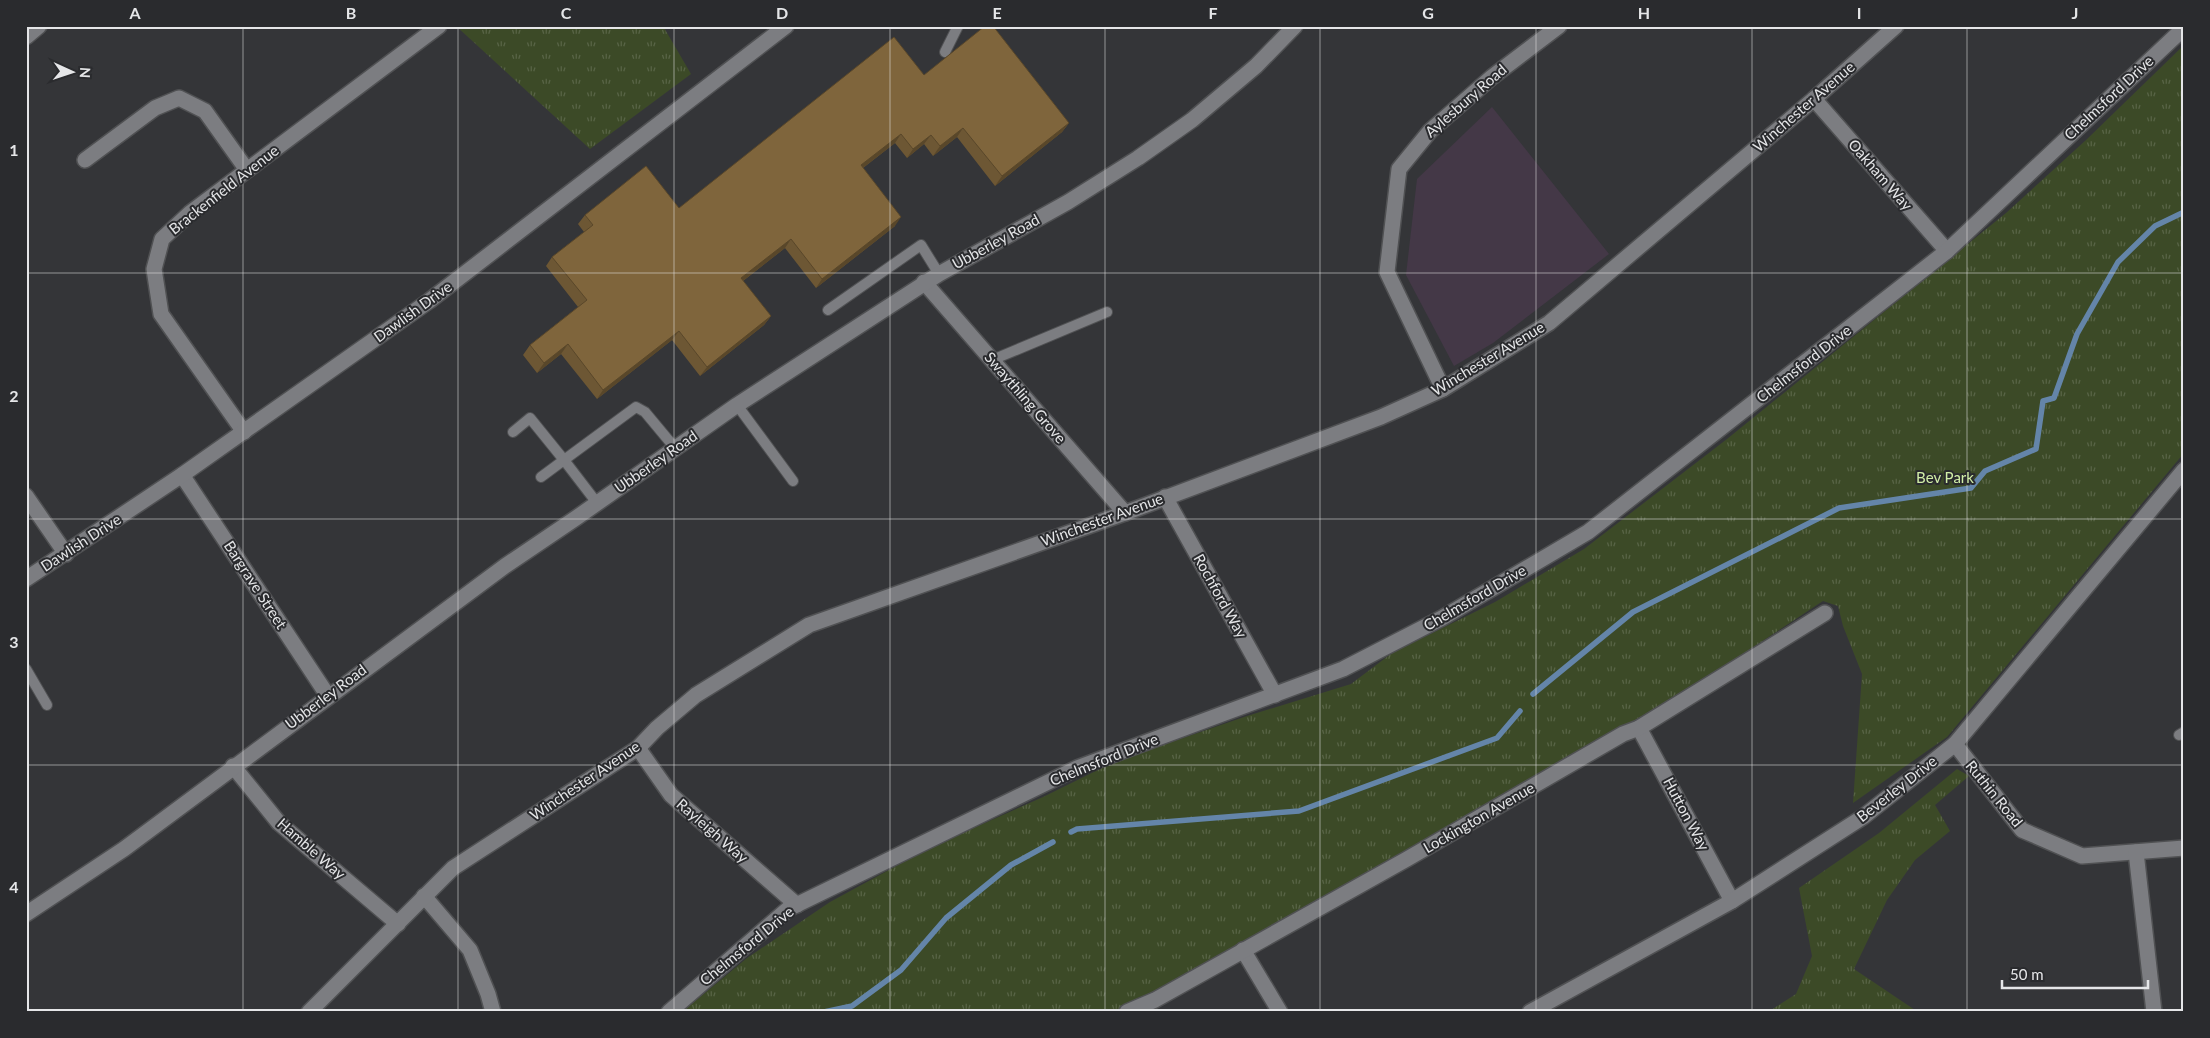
<svg xmlns="http://www.w3.org/2000/svg" width="2210" height="1038" font-family="Lato,sans-serif">
	<defs>
		<pattern id="grass-tufts" width="24" height="20" patternUnits="userSpaceOnUse" patternTransform="scale(1.25)"><rect width="24" height="20" fill="#3c4a27"/><path d="M3 7l-1-3M5 7V3M7 7l1-3M15 17l-1-3M17 17v-4M19 17l1-3" fill="none" stroke="#586446"/></pattern>
	</defs>
	<rect width="100%" height="100%" fill="#343538"/>
	<path fill="#443847" d="M1492 107 1609 254 1493 343 1454 366 1406 275 1417 179Z"/>
	<g fill="url(#grass-tufts)">
		<path d="M456 26H663L691 74 590 149Z"/>
		<path d="M2184 45V453L1947 737 1853 803 1862 674 1843 626 1838 606 1823 601 1705 679 1618 730 1205 967 1115 1012H682L747 958 830 902 933 846 1043 797 1116 761 1247 716 1351 684 1392 653 1495 602 1584 549 1727 439 2006 213 2086 140Z"/>
		<path d="M1957 769 1969 776 1935 805 1950 831 1915 860 1887 900 1854 969 1915 1010 1913 1012H1768L1796 994 1812 956 1799 888 1879 833Z"/>
	</g>
	<g fill="none" stroke-linecap="round" stroke-linejoin="round">
		<g stroke="#6485a9" stroke-width="5.5">
			<path d="M1533 694 1633 612 1839 508 1971 488 1985 471 2036 449 2043 401 2054 398 2077 334 2118 262 2155 226 2184 212"/>
			<path d="M1071 832 1077 829 1299 811 1497 738 1520 711"/>
			<path d="M824 1012 852 1006 901 970 946 918 1011 865 1053 842"/>
		</g>
		<defs>
			<g id="service">
				<path d="M945 52 958 26"/>
				<path d="M828 310 921 245 939 274"/>
				<path d="M992 360 1107 312"/>
				<path d="M737 405 793 481"/>
				<path d="M513 432 530 418 564 460 541 477"/>
				<path d="M597 503 564 460 636 407 645 412 675 448"/>
				<path d="M26 669 47 705"/>
				<path d="M2179 735 2184 732"/>
			</g>
			<g id="minor">
				<path d="M26 37 39 26"/>
				<path d="M1814 99 1947 251"/>
				<path d="M85 160 155 108 179 98 205 111 247 170"/>
				<path d="M924 282 1125 513"/>
				<path d="M1443 389 1387 272 1399 169 1430 131 1492 77 1559 26"/>
				<path d="M244 432 161 314 154 269 162 239 190 213 439 26"/>
				<path d="M182 475 328 696"/>
				<path d="M26 496 66 554"/>
				<path d="M1165 497 1275 695"/>
				<path d="M1639 728 1732 901"/>
				<path d="M1955 744 2022 830 2082 856 2184 848"/>
				<path d="M638 748 671 795 797 905"/>
				<path d="M233 766 279 823 398 924"/>
				<path d="M2136 852 2154 1012"/>
				<path d="M424 896 470 950 488 994 493 1012"/>
				<path d="M1243 950 1280 1012"/>
				<path d="M309 1012 453 868 638 748 657 728 696 695 809 625 1125 513 1381 417 1443 389 1549 323 1814 99 1896 26"/>
				<path d="M669 1012 788 909 1077 768 1343 669 1442 618 1588 532 1947 251 2184 28"/>
				<path d="M1127 1012 1155 1000 1407 859 1623 734 1639 728 1825 613"/>
			</g>
			<g id="tertiary">
				<path d="M26 579 182 475 429 301 786 26"/>
				<path d="M26 914 124 849 505 566 576 518 737 405 939 274 1068 202 1138 158 1192 120 1256 66 1295 26"/>
				<path d="M1530 1012 1732 901 1863 817 1955 744 2184 470"/>
			</g>
		</defs>
		<use href="#service" stroke="#505153" stroke-width="12"/>
		<use href="#minor" stroke="#505153" stroke-width="18"/>
		<use href="#tertiary" stroke="#505153" stroke-width="18"/>
		<use href="#service" stroke="#7c7d81" stroke-width="10"/>
		<use href="#minor" stroke="#7c7d81" stroke-width="15"/>
		<use href="#tertiary" stroke="#7c7d81" stroke-width="15"/>
	</g>
	<path fill="#6d5734" d="M924 75 1069 123 1062 132 995 186 957 137 933 156 924 144 907 158 895 143 863 168 895 226 816 288 785 248 743 281 771 316 764 325 700 376 672 340 597 399 561 354 537 373 523 355 530 345 578 307 546 266 552 257 584 232 578 224 585 215 679 208Z"/>
	<g fill="#59472a">
		<path d="M1069 123 1062 132 995 186 1002 176Z"/>
		<path d="M963 128 957 137 933 156 940 146Z"/>
		<path d="M901 134 895 143 855 174 861 165Z"/>
		<path d="M931 135 924 144 907 158 913 149Z"/>
		<path d="M901 217 895 226 816 288 822 279Z"/>
		<path d="M791 239 785 248 735 287 741 278Z"/>
		<path d="M771 316 764 325 700 376 707 367Z"/>
		<path d="M679 331 672 340 597 399 603 390Z"/>
		<path d="M568 344 561 354 537 373 544 363Z"/>
	</g>
	<path fill="#7f653c" stroke="#59472a" d="M985 26H993L1069 123 1002 176 963 128 940 146 931 135 913 149 901 134 861 165 901 217 822 279 791 239 741 278 771 316 707 367 679 331 603 390 568 344 544 363 530 345 587 300 552 257 593 225 585 215 646 166 679 208 894 37 924 75Z"/>
	<path fill="none" stroke="#e5e6e8" stroke-width="1" stroke-opacity="0.55" d="M243 26V1012M458 26V1012M674 26V1012M890 26V1012M1105 26V1012M1320 26V1012M1536 26V1012M1752 26V1012M1967 26V1012M26 273H2184M26 519H2184M26 765H2184"/>
	<g text-anchor="middle" stroke-width="4" stroke-linejoin="round" paint-order="stroke">
		<g font-size="15" fill="#e5e6e8" stroke="#2a2b2e">
			<text transform="translate(2109 98) rotate(-43)" y="5">Chelmsford Drive</text>
			<text transform="translate(1466 101) rotate(-41)" y="5">Aylesbury Road</text>
			<text transform="translate(1804 107) rotate(-41)" y="5">Winchester Avenue</text>
			<text transform="translate(1880 175) rotate(49)" y="5">Oakham Way</text>
			<text transform="translate(224 190) rotate(-38)" y="5">Brackenfield Avenue</text>
			<text transform="translate(996 242) rotate(-29)" y="5">Ubberley Road</text>
			<text transform="translate(413 312) rotate(-36)" y="5">Dawlish Drive</text>
			<text transform="translate(1488 359) rotate(-31)" y="5">Winchester Avenue</text>
			<text transform="translate(1804 364) rotate(-38)" y="5">Chelmsford Drive</text>
			<text transform="translate(1025 398) rotate(49)" y="5">Swaythling Grove</text>
			<text transform="translate(656 462) rotate(-35)" y="5">Ubberley Road</text>
			<text transform="translate(1102 520) rotate(-20)" y="5">Winchester Avenue</text>
			<text transform="translate(81 543) rotate(-33)" y="5">Dawlish Drive</text>
			<text transform="translate(255 585) rotate(57)" y="5">Bargrave Street</text>
			<text transform="translate(1220 596) rotate(61)" y="5">Rochford Way</text>
			<text transform="translate(1475 598) rotate(-30)" y="5">Chelmsford Drive</text>
			<text transform="translate(326 697) rotate(-37)" y="5">Ubberley Road</text>
			<text transform="translate(1104 760) rotate(-22)" y="5">Chelmsford Drive</text>
			<text transform="translate(585 781) rotate(-34)" y="5">Winchester Avenue</text>
			<text transform="translate(1897 789) rotate(-38)" y="5">Beverley Drive</text>
			<text transform="translate(1994 794) rotate(51)" y="5">Ruthin Road</text>
			<text transform="translate(1686 814) rotate(62)" y="5">Hutton Way</text>
			<text transform="translate(1479 818) rotate(-30)" y="5">Lockington Avenue</text>
			<text transform="translate(712 831) rotate(41)" y="5">Rayleigh Way</text>
			<text transform="translate(311 849) rotate(41)" y="5">Hamble Way</text>
			<text transform="translate(747 946) rotate(-39)" y="5">Chelmsford Drive</text>
		</g>
		<g font-size="15" fill="#d1eea7" stroke="#2a2b2e">
			<text x="1945" y="483">Bev Park</text>
		</g>
	</g>
	<rect width="2210" height="1038" fill="none" stroke="#2a2b2e" stroke-width="55"/>
	<g transform="translate(72 72) rotate(93)" stroke="#2a2b2e" stroke-width="4" paint-order="stroke">
	<path d="M0-4L9 19L0 12L-9 19Z" fill="#e5e6e8"/>
	<text y="-8" font-size="14" font-weight="bold" text-anchor="middle" fill="#e5e6e8">N</text>
	</g>
	<path d="M2002 980v8h146v-8" fill="none" stroke="#e5e6e8" stroke-width="2.5"/>
	<text x="2010" y="980" font-size="15" fill="#e5e6e8" stroke="#2a2b2e" stroke-width="4" paint-order="stroke">50 m</text>
	<rect x="28" y="28" width="2154" height="982" fill="none" stroke="#e5e6e8" stroke-width="2"/>
	<g font-size="16" text-anchor="middle" font-weight="bold" fill="#e5e6e8">
		<text x="135" y="19">A</text>
		<text x="351" y="19">B</text>
		<text x="566" y="19">C</text>
		<text x="782" y="19">D</text>
		<text x="997" y="19">E</text>
		<text x="1213" y="19">F</text>
		<text x="1428" y="19">G</text>
		<text x="1644" y="19">H</text>
		<text x="1859" y="19">I</text>
		<text x="2075" y="19">J</text>
		<text x="14" y="156">1</text>
		<text x="14" y="402">2</text>
		<text x="14" y="648">3</text>
		<text x="14" y="893">4</text>
	</g>
</svg>
